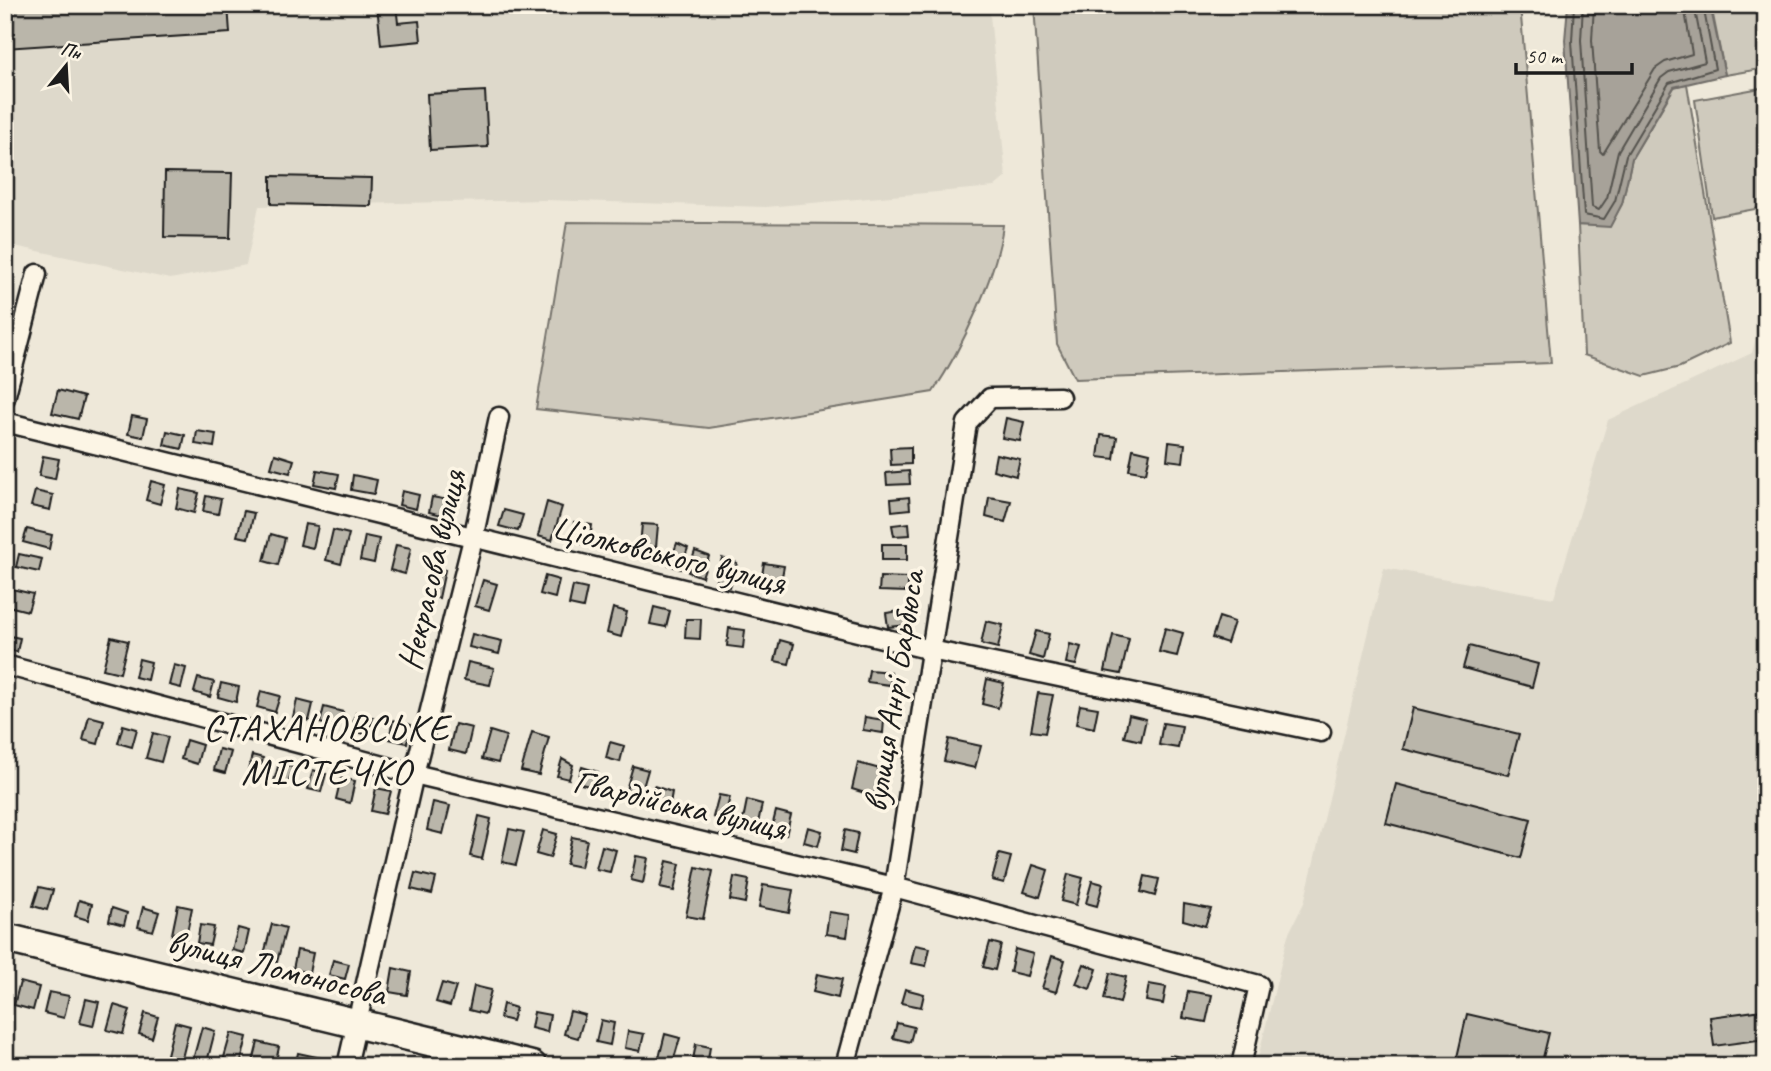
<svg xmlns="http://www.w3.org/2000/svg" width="1771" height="1071" font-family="Caveat,sans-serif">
	<rect width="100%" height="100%" fill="#eee8d9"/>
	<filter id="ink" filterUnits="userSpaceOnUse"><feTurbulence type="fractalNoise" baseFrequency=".0143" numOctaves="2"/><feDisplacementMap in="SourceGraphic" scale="14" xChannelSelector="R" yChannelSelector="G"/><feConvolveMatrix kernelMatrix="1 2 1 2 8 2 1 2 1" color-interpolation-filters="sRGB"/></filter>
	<g filter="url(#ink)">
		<g fill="#ded9cb">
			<path d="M5 5H989L1006 177 994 187 766 207 545 200 259 206 246 265 170 279 5 244Z"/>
			<path d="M1766 301V1066H1256L1288 935 1304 903 1384 568 1554 598 1608 420 1752 353Z"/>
		</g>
		<g fill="#cfcabd" stroke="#76736c" stroke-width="2">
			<path d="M1034 5H1520L1551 363 1075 379 1057 344Z"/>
			<path d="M1711 5H1766V68L1725 75Z"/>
			<path d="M1687 84 1730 343 1680 367 1644 376 1584 355 1578 225 1610 226 1622 204 1632 158 1675 86Z"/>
			<path d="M1766 87V207L1712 217 1695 100Z"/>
			<path d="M567 222 1003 225C997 275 961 350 933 392L709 428 536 409Z"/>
		</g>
		<path fill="#a7a299" stroke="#6f6c67" stroke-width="2" d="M1568 5H1710L1725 75 1674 87 1632 158 1622 204 1610 227 1578 225 1565 40Z"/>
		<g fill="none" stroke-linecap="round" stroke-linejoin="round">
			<g stroke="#54524e" stroke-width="2">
				<path d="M1574 5 1572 41 1584 215 1604 219 1615 201 1626 155 1669 83 1715 69 1703 5"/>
				<path d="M1583 5 1581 40 1592 207 1599 210 1607 198 1618 151 1661 78 1669 72 1705 62 1694 5"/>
				<path d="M1594 5 1592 40 1600 151 1603 154 1655 69 1665 62 1692 54 1684 5"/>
			</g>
		</g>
		<g fill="#bab6aa" stroke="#1c1c1c" stroke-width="2">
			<path d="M5 5H228L230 33 5 48Z"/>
			<path d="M377 5H396L398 23 419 21 421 41 381 45Z"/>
			<path d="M485 91 488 147 430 150 427 94Z"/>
			<path d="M165 172 232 173 230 238 164 237Z"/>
			<path d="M271 176 372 178 371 206 271 204Z"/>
			<path d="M58 390 84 397 78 419 52 413Z"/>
			<path d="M132 416 147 419 143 437 128 434Z"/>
			<path d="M1006 418 1024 422 1020 441 1002 438Z"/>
			<path d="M167 431 185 435 182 449 164 445Z"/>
			<path d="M197 431 216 434 214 447 195 444Z"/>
			<path d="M1101 435 1117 437 1114 459 1098 457Z"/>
			<path d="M1169 442 1185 444 1183 462 1167 460Z"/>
			<path d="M911 447V464L891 465 890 448Z"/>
			<path d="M1133 449 1150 453 1146 473 1129 470Z"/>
			<path d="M275 454 294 460 290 473 271 468Z"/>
			<path d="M996 454 1020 459 1016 476 993 470Z"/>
			<path d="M43 456 59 459 55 479 39 476Z"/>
			<path d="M317 470 339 474 336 488 314 484Z"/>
			<path d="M909 471 910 484 887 485 886 473Z"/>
			<path d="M353 475 377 480 374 494 351 490Z"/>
			<path d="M151 481 165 485 160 504 146 500Z"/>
			<path d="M180 489 199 493 194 513 176 508Z"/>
			<path d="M35 491 53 495 50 510 31 506Z"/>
			<path d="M402 491 419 495 416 509 399 505Z"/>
			<path d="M206 496 221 499 218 514 203 511Z"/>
			<path d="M432 497 454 501 451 517 429 512Z"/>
			<path d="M909 497 910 509 892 511 891 499Z"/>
			<path d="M989 497 1011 501 1005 522 986 517Z"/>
			<path d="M547 502 562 507 552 540 538 536Z"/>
			<path d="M504 510 523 515 518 531 499 526Z"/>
			<path d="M244 511 254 513 248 538 237 536Z"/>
			<path d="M574 522 592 525 589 545 571 542Z"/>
			<path d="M909 523 910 535 894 536 892 525Z"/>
			<path d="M305 524 318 526 313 548 300 545Z"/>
			<path d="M642 524 658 525 656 547 640 546Z"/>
			<path d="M27 529 52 535 49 549 23 542Z"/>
			<path d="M333 530 349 534 341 564 326 560Z"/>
			<path d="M271 534 285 538 278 565 264 561Z"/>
			<path d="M365 536 379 539 374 563 360 560Z"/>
			<path d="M677 543 688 548 680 569 669 565Z"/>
			<rect x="882" y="544" width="25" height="16"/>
			<path d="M396 545 411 548 405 574 390 570Z"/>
			<path d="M695 551 709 556 702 577 688 572Z"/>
			<path d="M19 554 42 559 39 572 16 567Z"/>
			<path d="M722 558 737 563 730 587 715 583Z"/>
			<path d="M764 563 784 566 779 592 760 588Z"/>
			<path d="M432 567 445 570 439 598 426 596Z"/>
			<path d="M545 576 559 580 555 598 540 594Z"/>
			<path d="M880 577 908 578V592L879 591Z"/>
			<path d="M483 580 497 584 489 610 475 606Z"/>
			<path d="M573 586 587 589 583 608 569 605Z"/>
			<path d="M12 589 33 594 28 611 8 606Z"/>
			<path d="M654 607 670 611 666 627 650 624Z"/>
			<path d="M613 608 627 612 621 637 607 633Z"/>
			<path d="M908 610 909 625 888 627 886 613Z"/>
			<path d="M1219 617 1234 622 1227 643 1212 638Z"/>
			<path d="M686 619H701L700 639 685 638Z"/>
			<path d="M986 621 1003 625 998 648 981 644Z"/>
			<path d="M729 628 745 630 743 648 727 646Z"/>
			<path d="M1165 628 1183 633 1177 656 1159 652Z"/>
			<path d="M1036 631 1049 634 1043 659 1029 655Z"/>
			<path d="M472 634 502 641 499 654 469 647Z"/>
			<path d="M5 635 20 638 17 652 5 649Z"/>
			<path d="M1113 635 1129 639 1121 674 1105 671Z"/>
			<path d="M111 637 128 641 120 673 103 669Z"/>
			<path d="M780 640 794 644 789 664 775 661Z"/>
			<path d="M1070 644 1081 647 1076 665 1066 663Z"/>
			<path d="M1469 646 1538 664 1532 687 1463 668Z"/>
			<path d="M139 659 151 662 147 680 135 677Z"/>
			<path d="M468 662 494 668 490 685 464 680Z"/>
			<path d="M174 665 186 668 181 688 169 685Z"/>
			<path d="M869 670 891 672 890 685 867 682Z"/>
			<path d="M198 678 214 682 210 697 194 692Z"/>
			<path d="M987 679 1004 683 998 708 982 704Z"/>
			<path d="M221 683 239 687 236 702 218 697Z"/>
			<path d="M261 691 280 696 275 712 257 707Z"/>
			<path d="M1038 693 1053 695 1045 733 1031 731Z"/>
			<path d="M297 700 313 704 309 721 293 717Z"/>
			<path d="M1080 705 1098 708 1094 728 1076 724Z"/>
			<path d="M324 707 343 712 338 728 320 723Z"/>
			<path d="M1413 708 1519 734 1508 775 1403 749Z"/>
			<path d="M356 713 373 718 368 735 351 730Z"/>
			<path d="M1129 715 1146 719 1141 741 1124 737Z"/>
			<path d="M89 716 104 720 98 744 83 740Z"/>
			<path d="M865 717 884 720 883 733 863 730Z"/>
			<path d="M393 720 411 725 407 743 389 739Z"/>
			<path d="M1163 723 1182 726 1178 748 1159 745Z"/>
			<path d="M455 724 472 728 466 754 449 750Z"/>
			<path d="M123 725 137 729 132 747 118 743Z"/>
			<path d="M490 731 506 736 498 763 482 759Z"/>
			<path d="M532 732 549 737 539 775 521 771Z"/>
			<path d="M153 733 168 737 161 762 146 758Z"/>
			<path d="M949 739 981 746 975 768 944 761Z"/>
			<path d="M186 740 202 745 197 764 181 759Z"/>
			<path d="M610 742 624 746 620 762 606 758Z"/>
			<path d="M219 749 231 752 225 773 214 770Z"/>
			<path d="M252 755 263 758 259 777 247 774Z"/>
			<path d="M562 759 573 765 569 779 557 776Z"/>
			<path d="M279 763 293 767 288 785 274 781Z"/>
			<path d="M858 763 880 769 874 796 852 789Z"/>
			<path d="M633 766 648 770 641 794 626 790Z"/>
			<path d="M582 767 598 772 593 787 577 783Z"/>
			<path d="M313 770 326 774 321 792 308 789Z"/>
			<path d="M341 778 355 781 350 803 336 799Z"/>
			<path d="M1396 784 1531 819 1521 858 1386 823Z"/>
			<path d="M654 786 672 792 670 804 651 800Z"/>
			<path d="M376 788 391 791 385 814 371 811Z"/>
			<path d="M719 795 730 797 724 820 713 817Z"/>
			<path d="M747 800 762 804 757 828 742 825Z"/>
			<path d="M433 802 450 806 443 834 427 830Z"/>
			<path d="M776 811 791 815 786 835 771 831Z"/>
			<path d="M479 816 491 819 482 859 470 856Z"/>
			<path d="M808 827 822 831 818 846 804 842Z"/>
			<path d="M509 829 524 832 516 865 502 862Z"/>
			<path d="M543 830 557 834 550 858 536 854Z"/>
			<path d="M845 830 858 833 854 854 841 851Z"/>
			<path d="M572 837 587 840 581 867 566 864Z"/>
			<path d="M602 846 616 850 610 872 596 869Z"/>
			<path d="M999 854 1011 857 1004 883 992 880Z"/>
			<path d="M636 856 648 858 643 883 631 880Z"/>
			<path d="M667 861 680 864 674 891 660 888Z"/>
			<path d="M1033 865 1048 870 1040 897 1024 892Z"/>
			<path d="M696 867 713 871 703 919 686 916Z"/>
			<path d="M415 873 436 878 432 894 411 889Z"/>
			<path d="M1068 874 1083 878 1076 905 1061 901Z"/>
			<path d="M1145 876 1159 879 1155 896 1141 892Z"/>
			<path d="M734 877 749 880 745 903 730 900Z"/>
			<path d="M1092 881 1103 884 1097 906 1086 903Z"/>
			<path d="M763 885 793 890 789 913 759 907Z"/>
			<path d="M39 887 53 890 47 910 33 906Z"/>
			<path d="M79 900 92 904 88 920 75 916Z"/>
			<path d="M1184 904 1211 909 1205 926 1183 920Z"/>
			<path d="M178 905 192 908 185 942 171 939Z"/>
			<path d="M143 907 159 912 153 931 138 927Z"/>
			<path d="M112 908 127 913 124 925 109 921Z"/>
			<path d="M829 912 850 915 847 937 826 934Z"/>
			<path d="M272 924 286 928 277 962 263 958Z"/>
			<path d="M200 925 214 927 210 945 197 943Z"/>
			<path d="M238 928 249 931 244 953 232 950Z"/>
			<path d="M990 942 1001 945 995 970 983 967Z"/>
			<path d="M915 945 930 948 926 966 911 963Z"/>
			<path d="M1015 949 1033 954 1027 976 1010 972Z"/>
			<path d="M297 950 313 953 309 973 293 969Z"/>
			<path d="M1052 956 1065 960 1056 992 1042 988Z"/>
			<path d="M333 960 349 964 345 979 329 975Z"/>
			<path d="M1084 964 1097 969 1090 989 1076 984Z"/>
			<path d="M393 968 411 972 407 995 389 992Z"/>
			<path d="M1110 973 1126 977 1120 1003 1104 999Z"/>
			<path d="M817 974 842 979 838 998 813 992Z"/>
			<path d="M20 982 39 987 33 1010 14 1005Z"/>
			<path d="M442 983 456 987 450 1006 436 1002Z"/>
			<path d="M1149 984 1166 987 1163 1004 1146 1001Z"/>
			<path d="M474 986 491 990 485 1014 469 1010Z"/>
			<path d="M905 989 924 994 921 1007 901 1003Z"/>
			<path d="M1188 991 1212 995 1206 1022 1183 1018Z"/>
			<path d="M49 992 69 996 64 1018 44 1013Z"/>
			<path d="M86 999 99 1002 93 1026 80 1023Z"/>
			<path d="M503 1004 516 1008 512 1021 500 1018Z"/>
			<path d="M114 1005 130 1010 123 1034 107 1030Z"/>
			<path d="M1763 1010 1766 1039 1714 1046 1710 1017Z"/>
			<path d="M570 1011 585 1015 578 1038 564 1034Z"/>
			<path d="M534 1012 550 1015 547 1032 531 1028Z"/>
			<path d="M145 1013 158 1017 152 1038 139 1034Z"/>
			<path d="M1467 1014 1549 1033 1541 1066H1455Z"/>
			<path d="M601 1020 614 1023 610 1045 596 1042Z"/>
			<path d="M175 1022 190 1026 180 1066 165 1063Z"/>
			<path d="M897 1023 914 1027 910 1042 893 1038Z"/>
			<path d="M202 1027 215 1031 206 1066 192 1063Z"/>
			<path d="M628 1031 644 1034 640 1051 625 1048Z"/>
			<path d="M231 1033 247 1037 240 1066 223 1061Z"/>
			<path d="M665 1034 680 1038 673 1062 659 1058Z"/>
			<path d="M258 1042 279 1047 275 1066H252Z"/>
			<path d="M696 1044 710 1047 707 1066 692 1065Z"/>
			<path d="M298 1053 331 1060 329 1066H295Z"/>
			<path d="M1170 1055 1196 1059 1195 1066H1168Z"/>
		</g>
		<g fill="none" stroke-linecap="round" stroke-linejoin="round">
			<defs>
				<g id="minor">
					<path d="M5 398 37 274"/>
					<path d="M5 422 931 650 1321 732"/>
					<path d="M5 665 414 774 894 887 1259 985 1241 1066"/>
					<path d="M347 1066 414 774 473 539 499 417"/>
					<path d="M845 1066 894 887 967 423 990 398 1060 397"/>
				</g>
				<path id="primary" d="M5 938 532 1066"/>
			</defs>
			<use href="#minor" stroke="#1c1c1c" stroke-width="23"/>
			<use href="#primary" stroke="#1c1c1c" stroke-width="33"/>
			<use href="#minor" stroke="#fcf5e5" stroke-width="18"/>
			<use href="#primary" stroke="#fcf5e5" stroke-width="28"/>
		</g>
	</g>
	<g text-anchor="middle" stroke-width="7" stroke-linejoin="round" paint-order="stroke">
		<g font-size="35" fill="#1c1c1c" stroke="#fcf5e5">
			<text transform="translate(669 554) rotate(14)" y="12">Ціолковського вулиця</text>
			<text transform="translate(431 570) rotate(-77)" y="12">Некрасова вулиця</text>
			<text transform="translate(893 691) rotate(-81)" y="12">вулиця Анрі Барбюса</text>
			<text transform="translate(680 804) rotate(13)" y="12">Гвардійська вулиця</text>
			<text transform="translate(277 967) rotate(14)" y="12">вулиця Ломоносова</text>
		</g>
		<g font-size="38" letter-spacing="2" fill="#1c1c1c" stroke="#fcf5e5">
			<text x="327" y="740">СТАХАНОВСЬКЕ<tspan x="327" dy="44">МІСТЕЧКО</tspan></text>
		</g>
	</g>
	<rect width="1771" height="1071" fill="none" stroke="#fcf5e5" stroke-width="28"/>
	<rect x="14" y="14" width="1743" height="1043" fill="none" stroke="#1c1c1c" stroke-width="2.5" filter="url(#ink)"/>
	<g transform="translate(66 66) rotate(18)" stroke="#fcf5e5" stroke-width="5" paint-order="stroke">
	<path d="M0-5L12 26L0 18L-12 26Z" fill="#1c1c1c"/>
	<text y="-10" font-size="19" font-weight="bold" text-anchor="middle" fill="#1c1c1c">Пн</text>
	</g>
	<path d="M1516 63v10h116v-10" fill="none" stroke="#1c1c1c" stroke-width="3.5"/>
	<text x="1526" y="63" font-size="21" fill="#1c1c1c" stroke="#fcf5e5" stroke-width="5" paint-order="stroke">50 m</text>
</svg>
